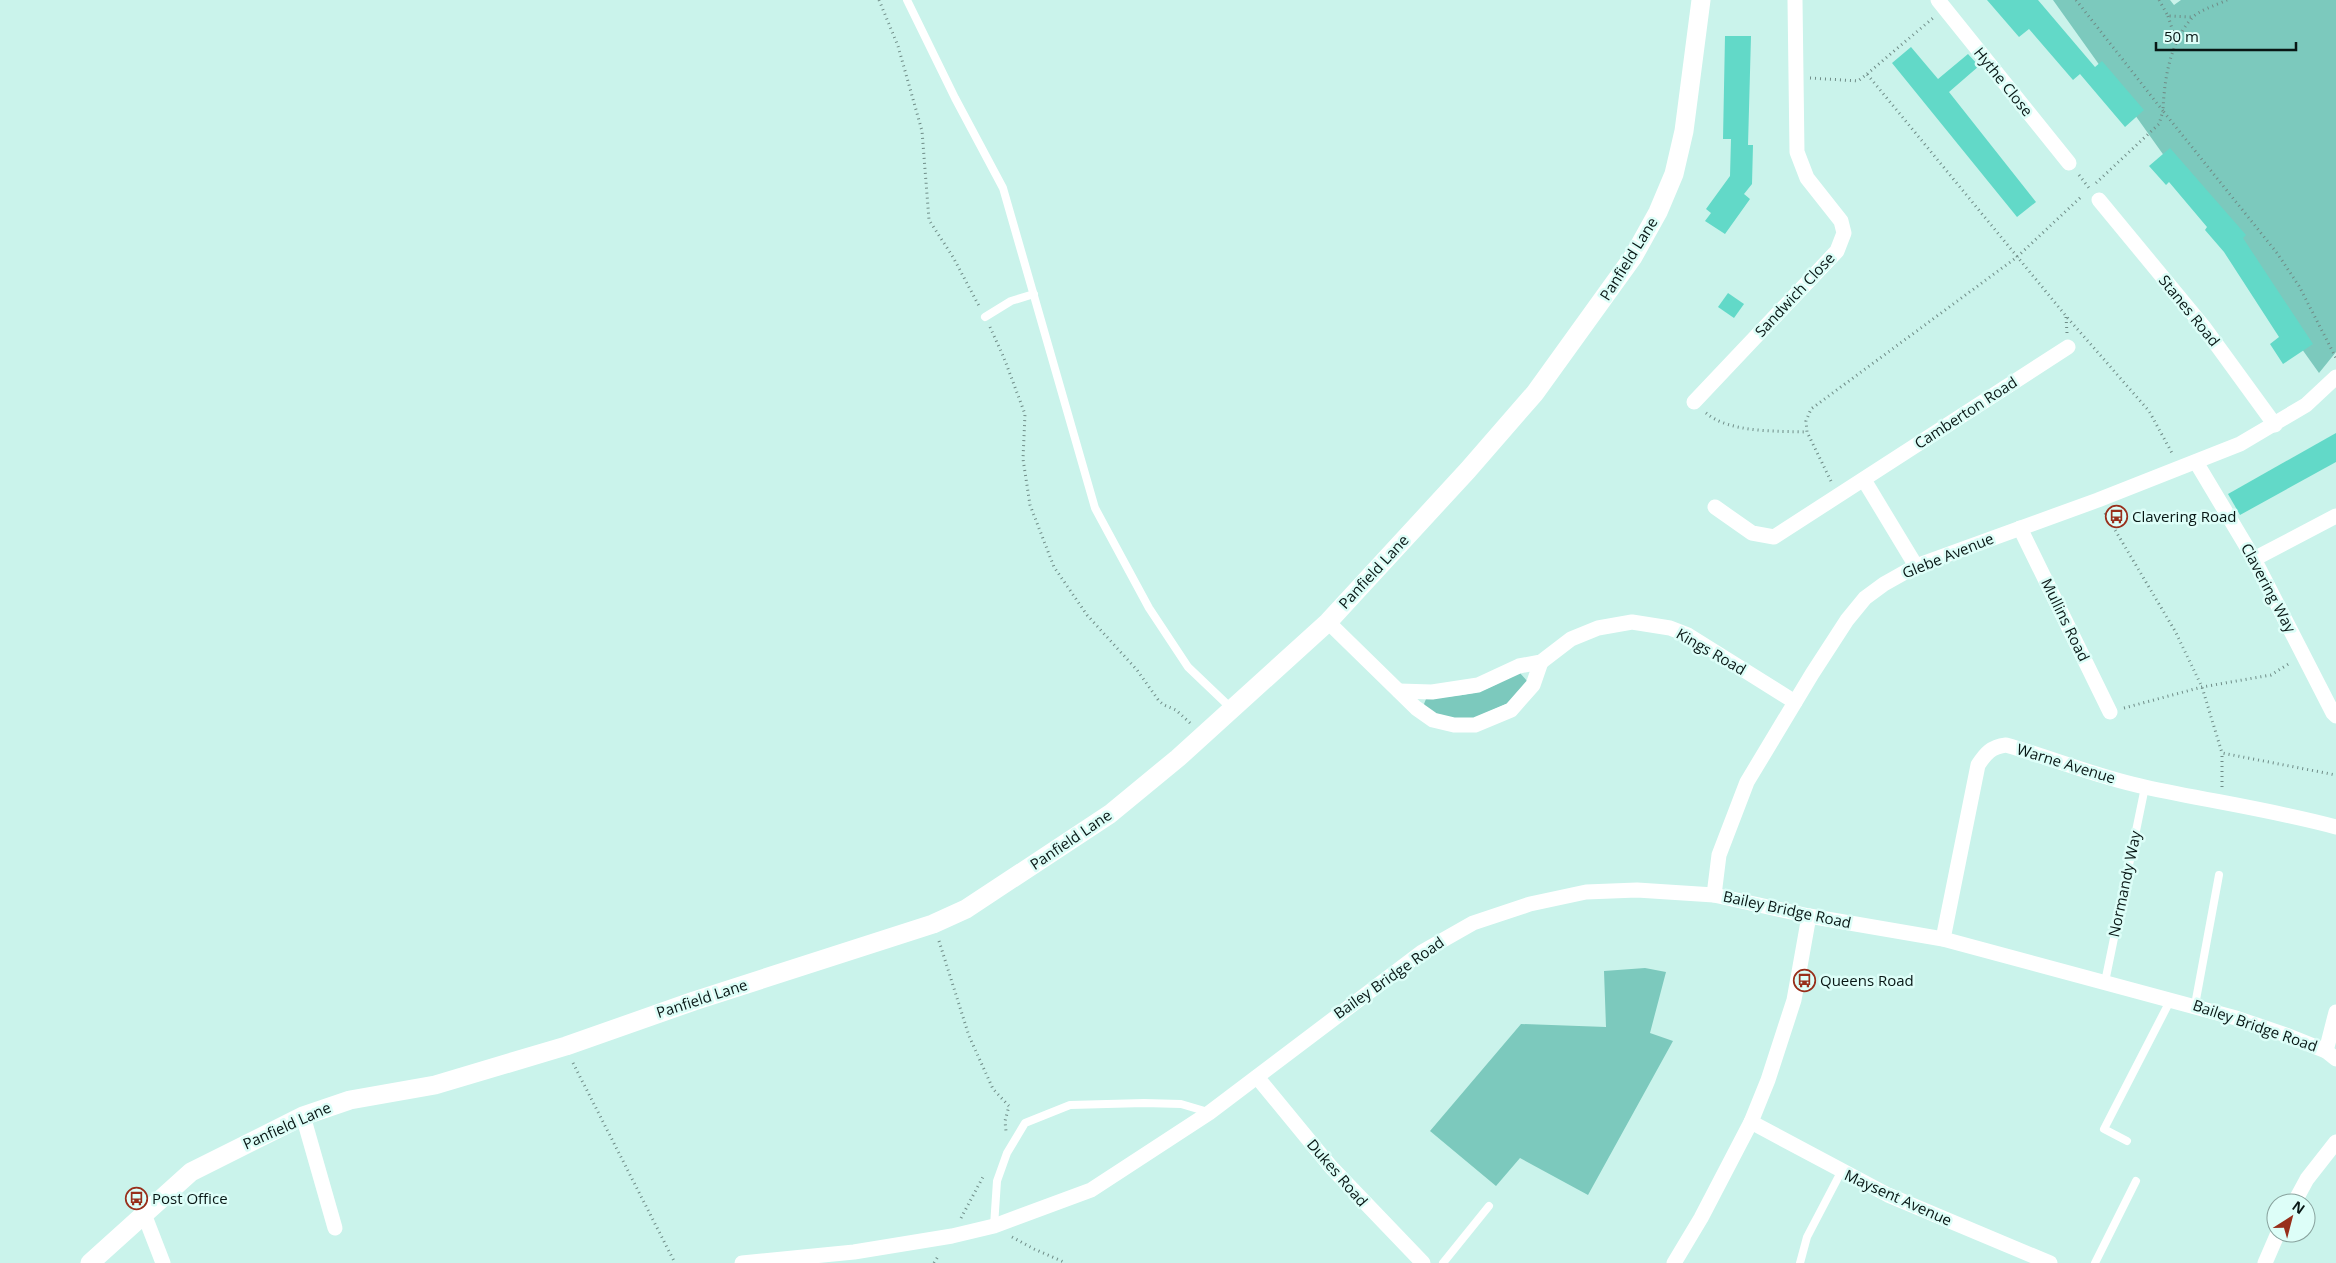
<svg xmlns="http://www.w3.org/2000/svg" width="2336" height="1263" font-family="'Open Sans',sans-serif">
	<rect width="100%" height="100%" fill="#caf3eb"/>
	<g fill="#7cc9bd">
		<path d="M2053 0H2170L2174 5 2181 0H2336V352L2319 373Z"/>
		<path d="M1515 673H1520L1527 681 1513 701 1472 719 1443 718 1426 709 1424 704 1426 699C1467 694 1479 697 1515 673Z"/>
		<path d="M1645 968 1666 972 1650 1033 1673 1041 1588 1195 1520 1158 1496 1186 1430 1131 1521 1024 1606 1027 1604 971Z"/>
	</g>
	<g fill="#62d9c8">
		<path d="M1987 0H2038L2095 67 2102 61 2144 110 2125 127 2080 74 2073 80 2029 29 2019 37Z"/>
		<path d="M1725 36H1751L1748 145H1753L1752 184 1744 194 1750 199 1725 234 1705 221 1711 213 1706 209 1730 176 1731 139H1723Z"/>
		<path d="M1911 47 1938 79 1968 54 1979 66 1949 92 2036 202 2017 217 1892 63Z"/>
		<path d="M2170 148 2246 235 2243 238 2313 344 2283 364 2270 344 2279 337 2224 252 2205 230 2207 227 2169 182 2166 185 2149 166Z"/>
		<path d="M1728 293 1744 304 1734 318 1718 307Z"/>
		<path d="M2336 433V462L2240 515 2228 494Z"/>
	</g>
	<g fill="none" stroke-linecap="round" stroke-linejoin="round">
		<g stroke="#6f8c87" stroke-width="3" stroke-dasharray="1 4" stroke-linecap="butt">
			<path d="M879 0 898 46 922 131 929 220 953 257 979 306"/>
			<path d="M2076 0 2163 111 2159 124 2096 183"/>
			<path d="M2159 0 2168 16 2192 17"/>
			<path d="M2227 0C2217 5 2199 10 2192 18 2170 42 2164 80 2163 111L2277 253 2299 286 2336 358"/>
			<path d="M2168 16 2176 41"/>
			<path d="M1867 74 1933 18"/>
			<path d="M1810 78 1858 81 1867 74 2066 316 2149 411 2172 453"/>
			<path d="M2079 175 2089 188"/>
			<path d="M2066 317 2067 333"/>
			<path d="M990 327 1004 358 1025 414 1023 459 1030 505 1054 567 1087 615 1137 670 1159 701 1164 705 1176 710 1190 723"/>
			<path d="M1706 413C1729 433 1778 431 1807 432"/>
			<path d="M1831 481 1807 432 1806 421 1811 409 2017 257 2082 196"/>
			<path d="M2105 513 2175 631 2202 687 2222 753 2336 775"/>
			<path d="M2124 708 2202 687 2271 675 2290 663"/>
			<path d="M2222 787V753"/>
			<path d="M939 941 969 1036 993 1089 1009 1106 1005 1121 1006 1131"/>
			<path d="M573 1063 675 1263"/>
			<path d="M961 1218 984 1175"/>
			<path d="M1012 1237 1034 1249 1066 1263"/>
			<path d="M934 1263 939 1255"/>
		</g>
		<g stroke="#fff" stroke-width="8">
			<path d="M907 0 955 98 1003 188 1095 508 1149 608 1188 667 1232 709"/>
			<path d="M985 317 1011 301 1034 294"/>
			<path d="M2105 982 2145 787"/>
			<path d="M2195 1005 2219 875"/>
			<path d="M2127 1141 2104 1129 2171 999"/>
			<path d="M994 1226 997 1181 1007 1153 1025 1123 1070 1105 1144 1103 1181 1104 1208 1112"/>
			<path d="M1443 1263 1489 1206"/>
			<path d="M1800 1263 1807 1237 1841 1172"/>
			<path d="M2095 1263 2136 1181"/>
		</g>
		<g stroke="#fff" stroke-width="15">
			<path d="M1938 0 2069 163"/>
			<path d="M2099 200 2203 326 2275 425"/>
			<path d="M1694 402 1837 251 1844 233 1841 221 1807 178 1797 152 1795 0"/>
			<path d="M2196 462 2254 559 2333 713 2336 716"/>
			<path d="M1864 480 1916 566"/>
			<path d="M1715 507 1752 533 1774 537 2068 347"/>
			<path d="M2020 528 2110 712"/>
			<path d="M2254 559 2336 516"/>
			<path d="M1328 622 1416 708 1433 720 1454 725H1475L1511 710 1533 685 1541 662"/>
			<path d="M1399 691 1432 692 1478 685 1519 666 1541 662 1571 639 1598 628 1632 622 1670 628 1688 635 1795 702"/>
			<path d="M1714 895 1719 855 1747 782 1812 674 1847 620 1865 598 1884 584 1916 566 2098 500 2240 444 2306 405 2336 377"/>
			<path d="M1943 939 1978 765C1986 753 1991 747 2006 745 2052 758 2097 777 2145 787 2209 801 2273 810 2336 827"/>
			<path d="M2326 1051 2336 1012"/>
			<path d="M1257 1077 1331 1167 1423 1263"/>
			<path d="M303 1116 335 1228"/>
			<path d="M1751 1122 1888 1195 2050 1263"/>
			<path d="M2294 1203 2307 1179 2336 1142"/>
			<path d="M144 1214 163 1263"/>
			<path d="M742 1263 854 1252 952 1236 994 1226 1091 1190 1209 1113 1422 952 1473 923 1530 904 1586 892 1637 890 1714 895 1809 916 1943 939 2236 1018 2286 1035 2326 1051 2336 1059"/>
			<path d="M1674 1263 1701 1218 1751 1122 1768 1080 1794 1000 1809 916"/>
			<path d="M2265 1263 2278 1233"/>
		</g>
		<path stroke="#fff" stroke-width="19" d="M90 1263 191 1172 303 1116 350 1100 435 1085 566 1046 694 1001 933 924 966 909 1110 814 1178 758 1328 622 1468 470 1535 393 1633 257 1658 212 1674 174 1684 131 1701 0"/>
	</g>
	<defs>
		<symbol id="bus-ring" viewBox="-11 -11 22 22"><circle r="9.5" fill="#ddfef8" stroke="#982f1b" stroke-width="1.5"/><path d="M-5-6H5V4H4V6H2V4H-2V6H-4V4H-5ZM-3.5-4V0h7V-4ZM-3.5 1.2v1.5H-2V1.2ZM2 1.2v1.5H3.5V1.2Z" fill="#982f1b"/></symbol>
	</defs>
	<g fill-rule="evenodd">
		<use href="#bus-ring" x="2104" y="504" width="25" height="25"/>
		<use href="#bus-ring" x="1792" y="968" width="25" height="25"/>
		<use href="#bus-ring" x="124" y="1186" width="25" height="25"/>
	</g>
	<g text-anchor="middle" stroke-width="5" stroke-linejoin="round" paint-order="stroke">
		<g font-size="15" fill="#081715" stroke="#ddfef8">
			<text transform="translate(2003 82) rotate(51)" y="5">Hythe Close</text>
			<text transform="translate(1629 259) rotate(-58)" y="5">Panfield Lane</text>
			<text transform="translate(1795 295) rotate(-47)" y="5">Sandwich Close</text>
			<text transform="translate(2189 311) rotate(51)" y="5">Stanes Road</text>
			<text transform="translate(1966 413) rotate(-33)" y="5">Camberton Road</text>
			<text transform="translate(1948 556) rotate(-22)" y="5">Glebe Avenue</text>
			<text transform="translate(1374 572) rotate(-47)" y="5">Panfield Lane</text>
			<text transform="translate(2268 588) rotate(62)" y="5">Clavering Way</text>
			<text transform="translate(2065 620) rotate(64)" y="5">Mullins Road</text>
			<text transform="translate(1711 652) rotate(30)" y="5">Kings Road</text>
			<text transform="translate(2066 764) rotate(17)" y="5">Warne Avenue</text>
			<text transform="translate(1071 840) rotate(-34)" y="5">Panfield Lane</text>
			<text transform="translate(2125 884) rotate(-78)" y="5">Normandy Way</text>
			<text transform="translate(1787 910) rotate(12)" y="5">Bailey Bridge Road</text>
			<text transform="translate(1389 978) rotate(-35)" y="5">Bailey Bridge Road</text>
			<text transform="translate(702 999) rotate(-18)" y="5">Panfield Lane</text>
			<text transform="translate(2255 1026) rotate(19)" y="5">Bailey Bridge Road</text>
			<text transform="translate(287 1126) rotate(-24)" y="5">Panfield Lane</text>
			<text transform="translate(1337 1173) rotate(49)" y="5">Dukes Road</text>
			<text transform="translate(1898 1198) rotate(24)" y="5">Maysent Avenue</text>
		</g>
		<g font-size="15" fill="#081715" stroke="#ddfef8" text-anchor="start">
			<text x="2132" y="522">Clavering Road</text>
			<text x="1820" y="986">Queens Road</text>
			<text x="152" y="1204">Post Office</text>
		</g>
	</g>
	<g transform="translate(2291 1218) rotate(36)"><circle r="24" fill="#ddfef8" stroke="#88a29d"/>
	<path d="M0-4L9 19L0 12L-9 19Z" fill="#982f1b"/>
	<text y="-8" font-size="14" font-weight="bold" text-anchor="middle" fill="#081715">N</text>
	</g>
	<path d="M2156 42v8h140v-8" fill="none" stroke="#081715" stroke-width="2.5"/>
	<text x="2164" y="42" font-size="15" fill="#081715" stroke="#ddfef8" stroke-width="4" paint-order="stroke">50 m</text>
</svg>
